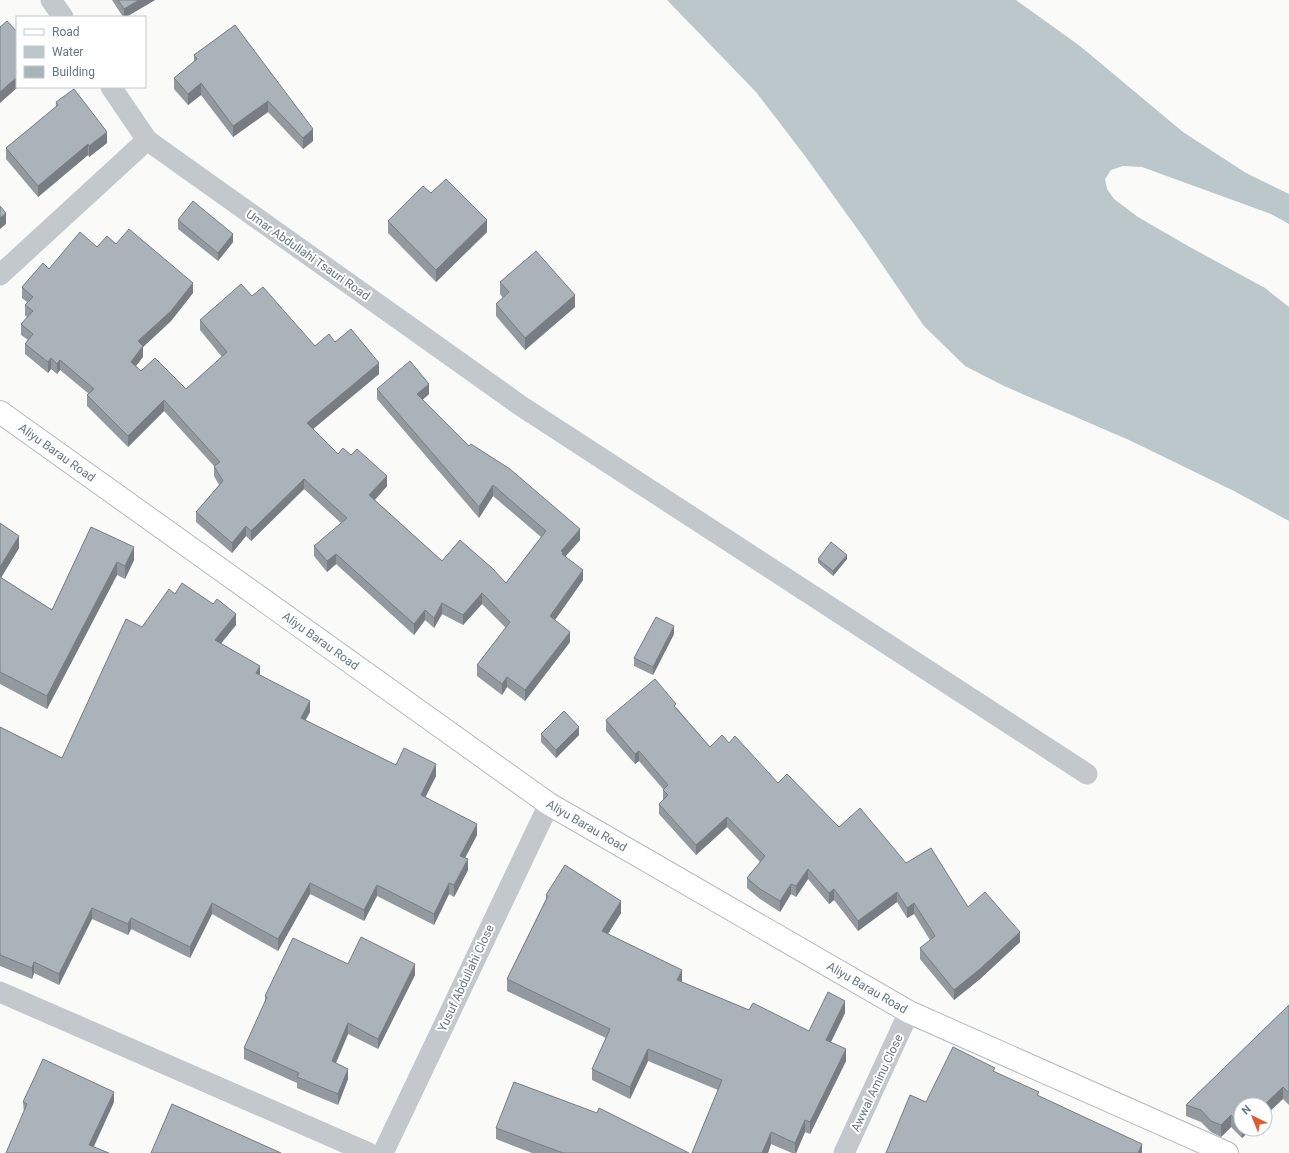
<svg xmlns="http://www.w3.org/2000/svg" width="1289" height="1153" font-family="Roboto,sans-serif">
	<rect width="100%" height="100%" fill="#fafaf8"/>
	<path fill="#bbc7cb" d="M667 0H1016L1080 46 1183 132 1246 173 1289 194V224L1271 214 1142 167 1123 166 1111 170 1105 179 1107 189 1114 199 1138 217 1188 246 1265 288 1289 307V521L1234 491 1129 440 1004 386 965 366 924 326 866 241 805 156 756 92Z"/>
	<g fill="none" stroke-linecap="round" stroke-linejoin="round">
		<defs>
			<g id="secondary">
				<path id="s1" d="M0 412 549 804 909 1012 1227 1153"/>
			</g>
		</defs>
		<use href="#secondary" stroke="#b3babf" stroke-width="24"/>
		<g stroke="#c3c8cc" stroke-width="21">
			<path d="M51 0 63 17"/>
			<path d="M111 87 147 140 521 406 1087 774"/>
			<path d="M0 275 147 140"/>
			<path d="M0 992 369 1153"/>
			<path d="M383 1153 549 804"/>
			<path d="M844 1153 909 1012"/>
		</g>
		<use href="#secondary" stroke="#fff" stroke-width="22"/>
	</g>
	<g fill="#929a9f">
		<path d="M112 0H155L126 17H123Z"/>
		<path d="M235 25 313 141 303 149 268 112 233 137 201 95 188 105 174 89V78L194 62V55Z"/>
		<path d="M56 102 107 143 89 157 88 155 38 197 6 159V148L56 107Z"/>
		<path d="M431 193 487 232 436 282 388 233V221Z"/>
		<path d="M178 220 233 242 218 261 178 229Z"/>
		<path d="M116 244 193 293 171 321 143 347V357L136 366 141 371 186 389 222 357 200 330V320L252 296 315 346 335 342 379 374 313 429 338 454 387 486 375 500 442 561 506 583 541 537 493 496 479 518 377 399V389L429 394 422 400 469 446 580 540 565 557 583 580 555 620 570 642 525 701 507 687 502 695 477 676V665L506 628 482 604 463 625 442 614 434 628 425 620 414 635 336 564 327 572 314 556V546L341 523 304 489 251 541 246 536 232 553 196 522V512L219 485 214 476V466L164 411 128 447 87 406V395L89 394 60 370 57 374 51 369 48 373 25 354V344L28 340 21 335V324L27 317 25 315V305L27 302 22 298V287L49 269 97 247Z"/>
		<path d="M500 282 575 307 525 350 496 316V304L503 298 500 294Z"/>
		<path d="M0 523 19 548 1 578 52 610 91 527 134 560 125 579 117 575 47 709 0 684Z"/>
		<path d="M818 559H847L833 576 818 563Z"/>
		<path d="M175 594 236 625 221 643 260 675 310 712 305 720 396 765 436 776 425 797 477 835 465 858 468 870 454 897 449 894 434 925 377 896 364 921 310 894 278 951 212 914 190 958 131 929 128 935 92 919 59 985 34 973 32 979 0 966V727L62 758 142 627Z"/>
		<path d="M674 634 653 675 634 666V658Z"/>
		<path d="M676 707 710 747 729 743 778 783 839 827 906 863 968 907 1020 942 980 979 954 1000 920 959V948L930 940 914 914 907 918 897 902 858 931 834 900 829 904 808 879 796 897 791 894 780 912 760 899 747 888V878L760 862 727 827 696 855 659 814V804L663 800V789L639 761 635 764 606 731V720Z"/>
		<path d="M541 734 579 735 556 758 541 742Z"/>
		<path d="M546 895 621 913 608 934 682 982 749 1010 809 1031 845 1013 831 1042 846 1061 810 1134 805 1132 796 1153H792L771 1144 768 1153H692L718 1090 648 1061 630 1099 592 1080V1069L606 1038 507 991V979L546 899Z"/>
		<path d="M348 964 415 975 378 1049 348 1034 336 1063 348 1079 338 1105 297 1088V1083L244 1059V1048L265 1003V996Z"/>
		<path d="M1289 1005V1105L1283 1099 1241 1105V1129H1252L1242 1138 1231 1127 1221 1137 1211 1132 1201 1122 1186 1116V1105Z"/>
		<path d="M23 1102H114L93 1147 6 1153 24 1113Z"/>
		<path d="M496 1128 689 1153H532L496 1139Z"/>
	</g>
	<g fill="#777d82">
		<path d="M139 0H155L126 17H124V9Z"/>
		<path d="M17 77V87H18L0 103V92Z"/>
		<path d="M201 83V95L188 105V94Z"/>
		<path d="M268 101V112L233 137V126Z"/>
		<path d="M313 129V141L303 149V138Z"/>
		<path d="M107 132V143L89 157V146Z"/>
		<path d="M88 144V155L38 197V186Z"/>
		<path d="M6 213V224L0 229V218Z"/>
		<path d="M487 220V232L436 282V270Z"/>
		<path d="M233 234V242L218 261V253Z"/>
		<path d="M193 283V293L171 321 143 347V357L131 372V362L138 341Z"/>
		<path d="M575 295V307L525 350V338Z"/>
		<path d="M51 358V369L48 373V362Z"/>
		<path d="M60 360V370L57 374V364Z"/>
		<path d="M379 363V374L307 434V423Z"/>
		<path d="M429 384V394L417 405V394Z"/>
		<path d="M164 400V411L128 447V436Z"/>
		<path d="M387 476V486L369 506V495Z"/>
		<path d="M304 479V489L251 541V531Z"/>
		<path d="M493 485V496L479 518V507Z"/>
		<path d="M246 526V536L232 553V543Z"/>
		<path d="M580 529V540L563 559 561 551Z"/>
		<path d="M19 536V548L0 579V567Z"/>
		<path d="M134 547V560L125 579V566Z"/>
		<path d="M336 554V564L327 572V561Z"/>
		<path d="M847 555V559L833 576V571Z"/>
		<path d="M117 562V575L47 709V696Z"/>
		<path d="M583 570V580L550 627V616Z"/>
		<path d="M482 593V604L463 625V615Z"/>
		<path d="M442 603V614L434 628V618Z"/>
		<path d="M425 610V620L414 635V624Z"/>
		<path d="M236 614V625L215 651V640Z"/>
		<path d="M674 626V634L653 675V667Z"/>
		<path d="M570 632V642L525 701V690Z"/>
		<path d="M260 666V677L256 673Z"/>
		<path d="M507 677V687L502 695V684Z"/>
		<path d="M310 701V712L301 729V718Z"/>
		<path d="M579 727V735L556 758V750Z"/>
		<path d="M639 751V761L635 764V754Z"/>
		<path d="M436 764V776L421 806V795Z"/>
		<path d="M727 817V827L696 855V845Z"/>
		<path d="M477 824V835L460 867V856Z"/>
		<path d="M468 859V870L454 897V885Z"/>
		<path d="M808 869V879L796 897V886Z"/>
		<path d="M310 883V894L278 951V939Z"/>
		<path d="M449 883V894L434 925V914Z"/>
		<path d="M791 884V894L780 912V901Z"/>
		<path d="M377 885V896L364 921V910Z"/>
		<path d="M834 889V900L829 904V893Z"/>
		<path d="M897 892V902L858 931V921Z"/>
		<path d="M621 901V913L602 943V931Z"/>
		<path d="M212 903V914L190 958V947Z"/>
		<path d="M914 903V914L907 918V908Z"/>
		<path d="M92 908V919L59 985V974Z"/>
		<path d="M131 918V929L128 935V924Z"/>
		<path d="M1020 932V942L980 979 954 1000V990Z"/>
		<path d="M34 962V973L32 979V968Z"/>
		<path d="M415 964V975L378 1049V1039Z"/>
		<path d="M682 970V982L677 980Z"/>
		<path d="M845 1001V1013L826 1052V1040Z"/>
		<path d="M348 1023V1034L332 1072V1061Z"/>
		<path d="M648 1049V1061L630 1099V1087Z"/>
		<path d="M846 1049V1061L810 1134V1122Z"/>
		<path d="M348 1069V1079L338 1105V1094Z"/>
		<path d="M1283 1087V1099L1265 1116V1105H1264Z"/>
		<path d="M114 1092V1102L91 1153 89 1145Z"/>
		<path d="M1231 1115V1127L1221 1137V1125Z"/>
		<path d="M805 1120V1132L796 1153H795V1143Z"/>
		<path d="M1242 1129H1252L1242 1138Z"/>
		<path d="M771 1132V1144L768 1153H762Z"/>
		<path d="M1142 1144V1153H1138Z"/>
	</g>
	<g fill="#aab3b9" stroke="#777d82">
		<path d="M118 0H139L124 9Z"/>
		<path d="M7 21 17 32V77L0 92V27Z"/>
		<path d="M235 25 313 129 303 138 268 101 233 126 201 83 188 94 174 78 197 59 194 55Z"/>
		<path d="M74 89 107 132 89 146 88 144 38 186 6 148 58 105 56 102Z"/>
		<path d="M446 179 487 220 436 270 388 221 423 186 431 193Z"/>
		<path d="M193 201 233 234 218 253 178 220Z"/>
		<path d="M0 206 6 213 0 218Z"/>
		<path d="M129 229 193 283 171 311 138 341 143 346 131 362 141 371 155 358 186 389 227 352 200 320 241 284 252 296 263 287 315 346 329 334 335 342 351 329 379 363 307 423 338 454 343 448 351 455 357 449 387 476 369 495 442 561 460 540 492 568 506 583 546 531 493 485 479 507 377 389 410 361 429 384 417 394 469 446 471 444 510 469 580 529 561 551 563 552 562 554 583 570 550 616 570 632 525 690 507 677 502 684 477 665 510 622 482 593 463 615 442 603 434 618 425 610 414 624 336 554 327 561 314 546 347 518 304 479 251 531 246 526 232 543 196 512 223 481 214 466 220 462 164 400 128 436 87 395 94 389 60 360 57 364 51 358 48 362 25 344 33 334 21 324 33 311 25 305 33 297 22 287 43 263 49 269 80 232 97 247 107 236 116 244Z"/>
		<path d="M536 251 575 295 525 338 496 304 509 292 500 282Z"/>
		<path d="M0 523 19 536 0 567Z"/>
		<path d="M91 527 134 547 125 566 117 562 47 696 0 672V577L52 610Z"/>
		<path d="M831 542 847 555 833 571 818 559Z"/>
		<path d="M182 583 213 604 217 599 236 614 215 640 260 666 256 673 310 701 301 718 396 765 404 748 436 764 421 795 477 824 460 856 468 859 454 885 449 883 434 914 377 885 364 910 310 883 278 939 212 903 190 947 131 918 128 924 92 908 59 974 34 962 32 968 0 955V727L62 758 126 619 142 627 169 589 175 594Z"/>
		<path d="M656 617 674 626 653 667 634 658Z"/>
		<path d="M655 679 676 704 674 706 710 747 722 735 729 743 735 736 778 783 787 774 839 827 860 808 906 863 931 848 968 907 985 892 1020 932 980 969 954 990 920 948 935 936 914 903 907 908 897 892 858 921 834 889 829 893 808 869 796 886 791 884 780 901 760 889 747 878 765 856 727 817 696 845 659 804 668 795 663 790 668 785 639 751 635 754 606 720Z"/>
		<path d="M564 711 579 727 556 750 541 734Z"/>
		<path d="M565 865 621 901 602 931 682 970 677 980 749 1010 753 1003 809 1031 828 992 845 1001 826 1040 846 1049 810 1122 805 1120 795 1143 771 1132 762 1153H692L722 1080 648 1049 630 1087 592 1069 610 1029 507 979 548 896 546 895Z"/>
		<path d="M361 937 415 964 378 1039 348 1023 332 1061 348 1069 338 1094 297 1077 299 1073 244 1048 267 997 265 996 293 938 348 964Z"/>
		<path d="M1289 1005V1093L1283 1087 1264 1105H1241V1126L1231 1115 1221 1125 1211 1121 1201 1110 1186 1105Z"/>
		<path d="M953 1047 995 1068 993 1071 1039 1092 1037 1095 1142 1144 1138 1153H886L910 1095 926 1102Z"/>
		<path d="M43 1059 114 1092 89 1145 109 1153H6L27 1104 23 1102Z"/>
		<path d="M514 1082 597 1113 599 1108 689 1153H563L496 1128Z"/>
		<path d="M172 1104 281 1153H151Z"/>
	</g>
	<g text-anchor="middle" stroke-width="4" stroke-linejoin="round" paint-order="stroke">
		<g font-size="12" fill="#657683" stroke="#fff">
			<text transform="translate(308 255) rotate(35)" y="4">Umar Abdullahi Tsauri Road</text>
			<text dy="4" stroke="none"><textPath href="#s1" startOffset="70">Aliyu Barau Road</textPath></text>
			<text dy="4" stroke="none"><textPath href="#s1" startOffset="394">Aliyu Barau Road</textPath></text>
			<text dy="4" stroke="none"><textPath href="#s1" startOffset="718">Aliyu Barau Road</textPath></text>
			<text transform="translate(466 978) rotate(-65)" y="4">Yusuf Abdullahi Close</text>
			<text dy="4" stroke="none"><textPath href="#s1" startOffset="1042">Aliyu Barau Road</textPath></text>
			<text transform="translate(877 1083) rotate(-65)" y="4">Awwal Aminu Close</text>
		</g>
	</g>
	<rect x="16" y="16" width="130" height="72" fill="#ffffff" stroke="#c1c8cd"/>
	<rect x="24" y="29" width="20" height="6" fill="#ffffff" stroke="#c1c8cd"/>
	<text x="52" y="36" font-size="12" fill="#657683">Road</text>
	<rect x="24" y="46" width="20" height="12" fill="#bbc7cb" stroke="#c1c8cd"/>
	<text x="52" y="56" font-size="12" fill="#657683">Water</text>
	<rect x="24" y="66" width="20" height="12" fill="#aab3b9" stroke="#c1c8cd"/>
	<text x="52" y="76" font-size="12" fill="#657683">Building</text>
	<g transform="translate(1253 1117) rotate(317)"><circle r="19" fill="#ffffff" stroke="#c1c8cd"/>
	<path d="M0-3L7 15L0 10L-7 15Z" fill="#e4572e"/>
	<text y="-6" font-size="11" font-weight="bold" text-anchor="middle" fill="#657683">N</text>
	</g>
</svg>
